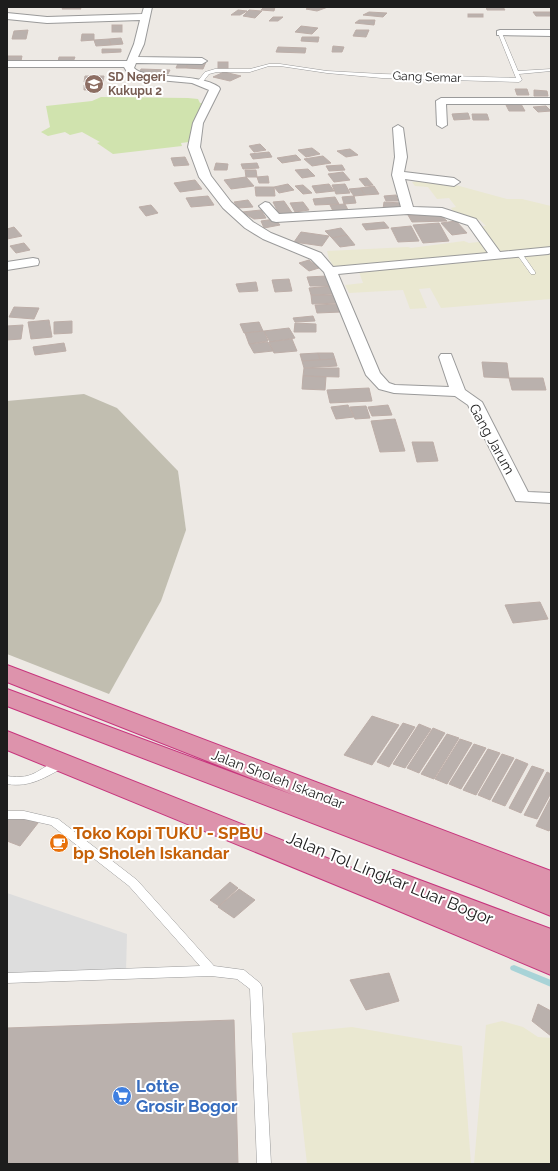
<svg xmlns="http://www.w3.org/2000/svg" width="558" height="1171" font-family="Raleway,sans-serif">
	<rect width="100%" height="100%" fill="#ede9e4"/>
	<path fill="#c1beb0" d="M84 394 117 408 178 471 186 530 161 601 109 694 7 654V401Z"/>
	<g fill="#eae8d1">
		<path d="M422 181 452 184 507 199H522L551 206V299L441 308 430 288 419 289 427 308 410 309 403 290 349 293 345 285 363 283 358 269 336 270 329 259 327 251 408 247 411 248 464 241 469 243 487 241 476 227 486 226 480 220 467 218 455 214 451 208 456 207 449 198 437 199 428 187 415 186 412 182Z"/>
		<path d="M502 1021 523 1027 538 1037 551 1038V1164H474L486 1025Z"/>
		<path d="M352 1027 462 1046 471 1164H307L292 1033Z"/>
	</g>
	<path fill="#d0e3ae" d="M101 97 188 98 198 99 200 103H207L189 142 181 143 182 146 113 154 97 143 100 142 82 132 70 135 65 132 48 136 41 132 50 127 46 106 92 101Z"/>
	<path fill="#ddd" d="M7 893 127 934 126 972 7 974Z"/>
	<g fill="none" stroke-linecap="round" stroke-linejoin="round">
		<path fill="#a8d3d7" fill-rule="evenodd" d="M514 965 551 980V987L511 970 510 968 511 966Z"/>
	</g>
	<g fill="#bab1ad" stroke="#bdaea8">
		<path d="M63 7H80L81 9H62Z"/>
		<path d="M264 7H275L274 11 261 10Z"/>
		<path d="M311 7H328L317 11 306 9Z"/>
		<path d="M486 7H503L505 10H487Z"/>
		<path d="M238 10 247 11 240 15H231Z"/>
		<path d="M249 10 262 11 255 18 243 16Z"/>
		<path d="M369 12 387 13 383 17 363 15Z"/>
		<path d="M533 12H550L551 16H536Z"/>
		<rect x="468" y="14" width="15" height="3"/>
		<path d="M273 17H283L278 21H269Z"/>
		<path d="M359 20H375L374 25 355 23Z"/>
		<rect x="112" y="25" width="10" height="7"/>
		<path d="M301 26 318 28 312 34 295 32Z"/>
		<path d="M28 30 26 39H12L14 31Z"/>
		<path d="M356 30H369L366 37 353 36Z"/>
		<path d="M82 34H94V40L81 41Z"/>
		<path d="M302 37H319L318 42 301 41Z"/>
		<path d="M121 38 123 44 111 45 109 39Z"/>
		<path d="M109 39 111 45 96 46 94 40Z"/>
		<path d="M333 46 344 47 342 52H332Z"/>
		<path d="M278 47 306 48 305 53 276 52Z"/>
		<path d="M102 49H121V52L102 53Z"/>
		<path d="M7 56H22L21 61 7 62Z"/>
		<path d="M59 57H75L73 62H58Z"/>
		<path d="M179 61 189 62 186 68H176Z"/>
		<path d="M189 62H206L203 69 186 68Z"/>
		<rect x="218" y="62" width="10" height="6"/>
		<path d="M141 69 170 70 168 74 139 73Z"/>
		<path d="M224 72 241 76 230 81 213 77Z"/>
		<path d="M85 76H104L103 82H84Z"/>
		<path d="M100 84V89L84 90V85Z"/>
		<path d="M515 89H527L529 95H517Z"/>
		<path d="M534 90 547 91 548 96H534Z"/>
		<path d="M521 104 525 111H509L506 105Z"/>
		<path d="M546 106 551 111 538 112 533 107Z"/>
		<path d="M468 113 470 119 454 120 452 114Z"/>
		<path d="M472 114H487L489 120H473Z"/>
		<path d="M260 144 266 150 254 152 249 146Z"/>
		<path d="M312 148 320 154 306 157 298 150Z"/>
		<path d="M350 149 358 155 346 157 337 151Z"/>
		<path d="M269 152 272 157 253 159 250 154Z"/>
		<path d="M296 155 301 160 282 163 277 158Z"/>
		<path d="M323 156 331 163 312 166 304 159Z"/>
		<path d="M185 157 189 165 174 166 171 158Z"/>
		<path d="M216 163 228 164 227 170H214Z"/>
		<path d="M257 163 259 168 243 169 241 164Z"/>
		<path d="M342 165 345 170 329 171 326 166Z"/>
		<path d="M308 169 315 176 302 178 295 170Z"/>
		<path d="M245 170H256L257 177H246Z"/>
		<path d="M343 172 350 180 334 182 328 174Z"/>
		<path d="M268 176 269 183H259L257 177Z"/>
		<path d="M246 177 254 186 231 189 224 180Z"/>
		<path d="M367 178 373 185 365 186 359 179Z"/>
		<path d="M195 180 202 189 180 192 174 183Z"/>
		<path d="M288 184 294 190 279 193 274 187Z"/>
		<path d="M329 184 334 191 316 193 312 186Z"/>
		<path d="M345 184 350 193 336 194 332 185Z"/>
		<path d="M303 185 312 193 303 194 295 186Z"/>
		<path d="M374 186 379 194 365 195 360 188Z"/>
		<path d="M255 187H274L275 196H256Z"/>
		<path d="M360 188 365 195 354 196 349 189Z"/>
		<path d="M396 195 398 201H386L384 196Z"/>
		<path d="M208 196 214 205 191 207 186 198Z"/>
		<path d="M354 196 356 203 344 204 342 197Z"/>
		<path d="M335 197 339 204 315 205 313 199Z"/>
		<path d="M248 200 253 207 238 208 234 202Z"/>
		<path d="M284 201 293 214 280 216 273 202Z"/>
		<path d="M303 202 309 210 295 212 290 203Z"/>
		<path d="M384 202 402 203V209H383Z"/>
		<path d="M345 204 349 212 334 213 330 205Z"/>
		<path d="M151 205 158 213 146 216 139 207Z"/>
		<path d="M261 210 266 218 254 219 242 212Z"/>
		<path d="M408 215H440L447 221 412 222Z"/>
		<path d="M275 219 280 225 264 228 261 221Z"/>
		<path d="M456 221 467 233 452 235 441 223Z"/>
		<path d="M384 222 389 228 366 230 362 224Z"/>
		<path d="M439 223 449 241 423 243 413 225Z"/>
		<path d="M411 226 419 241 398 242 391 228Z"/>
		<path d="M14 227 22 236 7 239V229Z"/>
		<path d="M341 228 347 235 332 238 325 231Z"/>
		<path d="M301 232 329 236 322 246 294 242Z"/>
		<path d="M347 235 355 245 340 247 332 238Z"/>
		<path d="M24 243 30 250 16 253 10 246Z"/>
		<path d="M309 260 319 268 309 271 299 263Z"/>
		<path d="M327 276 330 286H310L307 277Z"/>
		<path d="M289 279 292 291 275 292 272 280Z"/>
		<path d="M256 282 258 291 239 292 236 284Z"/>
		<path d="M332 286 335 294 311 295 309 288Z"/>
		<path d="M311 295H339L340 303 312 304Z"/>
		<path d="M339 304 341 312 317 313 315 305Z"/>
		<path d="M14 307 39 308 34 319 9 317Z"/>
		<path d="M313 316 315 321 295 322 293 318Z"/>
		<path d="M49 320 52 337 31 339 28 322Z"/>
		<path d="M72 321V333L54 334V322Z"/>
		<path d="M259 322 263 331 244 333 240 324Z"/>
		<path d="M295 323 316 324V332H294Z"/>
		<path d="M23 325 21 339 7 340V326Z"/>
		<path d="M289 328 295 338 270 342 264 331Z"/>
		<path d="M264 331 268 341 249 344 245 333Z"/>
		<path d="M292 339 297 351 274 353 269 342Z"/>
		<path d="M268 342 273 351 254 353 249 344Z"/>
		<path d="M64 343 66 351 35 355 33 347Z"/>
		<path d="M318 353H333L335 359 320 360Z"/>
		<path d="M318 353 320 360 302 361 300 354Z"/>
		<path d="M335 359 337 366 304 368 302 361Z"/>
		<path d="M482 362 507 363 509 378 484 377Z"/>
		<path d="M304 368H339V377L303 376Z"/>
		<path d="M303 376 326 377 325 390 302 389Z"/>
		<path d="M509 378H543L546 390H512Z"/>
		<path d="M369 388 372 401 330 403 327 390Z"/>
		<path d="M348 405 354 417 336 419 331 407Z"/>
		<path d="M388 405 392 415 372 416 368 407Z"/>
		<path d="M366 406 370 418 355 419 350 407Z"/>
		<path d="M395 419 405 451 380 452 371 421Z"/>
		<path d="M412 442H433L438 461 417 462Z"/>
		<path d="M540 602 548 619 513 623 505 605Z"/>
		<path d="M372 716 399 725 372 765 344 755Z"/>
		<path d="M403 723 415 727 389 767 377 762Z"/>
		<path d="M419 724 431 729 405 768 393 764Z"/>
		<path d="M433 728 445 733 419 773 407 768Z"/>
		<path d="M447 734 459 738 434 779 421 774Z"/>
		<path d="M460 739 472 743 447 784 435 779Z"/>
		<path d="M474 744 486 748 461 789 449 784Z"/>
		<path d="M488 749 500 753 476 795 463 790Z"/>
		<path d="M502 754 514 758 490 800 478 795Z"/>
		<path d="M516 759 528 764 505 806 492 801Z"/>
		<path d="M532 766 544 770 521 813 509 808Z"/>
		<path d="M547 772 551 774V793L537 819 524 815Z"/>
		<path d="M551 797V828L549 831 536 826Z"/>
		<path d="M7 811 38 823 20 846 7 841Z"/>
		<path d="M230 882 238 888 219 906 210 900Z"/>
		<path d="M239 889 255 900 234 918 218 907Z"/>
		<path d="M389 973 399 1001 366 1010 350 980Z"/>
		<path d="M538 1004 551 1011V1036L532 1021Z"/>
		<path d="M234 1020 238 1164H7V1028Z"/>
	</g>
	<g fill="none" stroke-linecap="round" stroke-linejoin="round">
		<defs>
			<g id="lane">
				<path d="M500 32 502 33 518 71 551 69V71L519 74 522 80 519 82 382 78 327 73 280 66H269L250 72H217L209 74 202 83 197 82 205 72 215 69H250L269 64H280L327 71 382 74 516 78 498 33Z"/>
				<path d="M519 251 521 252 535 272V274H531L516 253Z"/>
				<path d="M62 759 66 760 67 763 66 766C46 777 30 788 7 784V776C36 781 39 766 62 759Z"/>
				<path d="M7 811H24L58 819 137 880 214 966 244 970 260 983 262 987 271 1164H257L250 989 237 979 211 976 7 983V973L200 966 129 886 51 825 24 819H7Z"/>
			</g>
			<g id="street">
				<path d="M144 7H152L144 44 138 57 202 58 207 61 202 64 136 63 134 68C144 80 198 72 219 87L220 89 203 123 200 147 211 176 231 202 253 222 271 233 321 253 333 267 488 253 468 225 441 216 408 214 276 222 272 221 259 206 265 202 269 203 279 214 401 207 392 175 395 157 393 128 398 125 403 128 407 157 404 172 454 178 460 182 454 186 405 179 413 207 442 208 476 219 500 252 551 247V253L548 254 338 274 380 373 389 383 395 385 449 387 439 357 441 354H451L465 390 482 402 528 492 551 493V503L516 501 468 405 455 396 394 393 379 389 366 375 324 272 311 259 263 239 245 228 223 208 199 177 188 147 193 123 209 90 192 83 137 78 129 75 124 67H7V61H127L134 44 140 20 47 23 7 19V13L47 17 142 14Z"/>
				<path d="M500 30H551V36L497 35V31Z"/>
				<path d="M441 98H551V104H446L447 125 442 128 437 125 436 101Z"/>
				<path d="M33 258 38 259 39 262 38 265 7 270V262Z"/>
			</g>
			<g id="highway">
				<path d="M7 665 551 871V916L479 887 7 706V689L296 796 7 682Z"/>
				<path d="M7 731 380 879 383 873 393 870 551 929V975L375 901 7 750Z"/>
			</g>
		</defs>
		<use href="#lane" stroke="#9a9a9a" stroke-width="1"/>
		<use href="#street" stroke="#9a9a9a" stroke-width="2"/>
		<use href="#highway" stroke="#c7357d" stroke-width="2"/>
		<use href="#lane" fill="#fff" fill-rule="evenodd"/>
		<use href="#street" fill="#fff" fill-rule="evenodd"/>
		<use href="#highway" fill="#dd93ac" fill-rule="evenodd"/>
	</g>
	<defs>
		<symbol id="school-disc" viewBox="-11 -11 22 22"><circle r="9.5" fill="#8d6e63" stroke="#fff"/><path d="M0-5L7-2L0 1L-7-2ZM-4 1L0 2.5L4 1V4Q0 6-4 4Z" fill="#fff"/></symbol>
		<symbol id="cafe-disc" viewBox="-11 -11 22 22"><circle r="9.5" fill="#e8710a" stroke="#fff"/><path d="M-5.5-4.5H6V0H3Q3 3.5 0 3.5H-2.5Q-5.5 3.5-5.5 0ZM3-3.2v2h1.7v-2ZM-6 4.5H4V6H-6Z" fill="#fff"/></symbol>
		<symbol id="supermarket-disc" viewBox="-11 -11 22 22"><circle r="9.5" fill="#3f7fe0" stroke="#fff"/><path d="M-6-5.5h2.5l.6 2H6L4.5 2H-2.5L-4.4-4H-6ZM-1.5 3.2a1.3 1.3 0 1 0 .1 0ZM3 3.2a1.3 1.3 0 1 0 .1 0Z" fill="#fff"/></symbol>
	</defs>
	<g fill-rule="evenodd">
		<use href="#school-disc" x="83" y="73" width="22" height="22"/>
		<use href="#cafe-disc" x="48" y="832" width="22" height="22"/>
		<use href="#supermarket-disc" x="111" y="1085" width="22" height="22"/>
	</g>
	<g text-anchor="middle" stroke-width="4" stroke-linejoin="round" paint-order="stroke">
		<g font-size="12" font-weight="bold" fill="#785e54" stroke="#fff" text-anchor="start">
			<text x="108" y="81">SD Negeri<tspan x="108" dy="14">Kukupu 2</tspan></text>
		</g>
		<g font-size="12" fill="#1d1d1d" stroke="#fff">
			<text transform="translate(427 77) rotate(2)" y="4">Gang Semar</text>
		</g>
		<g font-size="14" fill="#1d1d1d" stroke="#fff">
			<text transform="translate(492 439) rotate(61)" y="5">Gang Jarum</text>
			<text transform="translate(278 779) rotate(21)" y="5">Jalan Sholeh Iskandar</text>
		</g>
		<g font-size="17" font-weight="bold" fill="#c56008" stroke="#fff" text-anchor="start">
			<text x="73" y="839">Toko Kopi TUKU - SPBU<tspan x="73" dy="20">bp Sholeh Iskandar</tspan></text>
		</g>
		<g font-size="17" fill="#1d1d1d" stroke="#fff">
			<text transform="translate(390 878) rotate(22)" y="6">Jalan Tol Lingkar Luar Bogor</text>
		</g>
		<g font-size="17" font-weight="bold" fill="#366cbe" stroke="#fff" text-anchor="start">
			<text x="136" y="1092">Lotte<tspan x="136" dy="20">Grosir Bogor</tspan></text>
		</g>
	</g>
	<rect width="558" height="1171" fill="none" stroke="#1d1d1d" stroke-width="16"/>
</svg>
